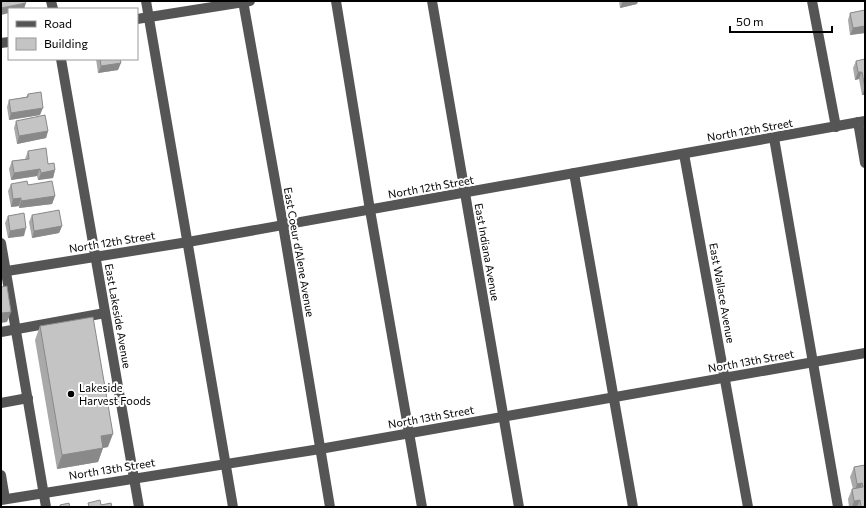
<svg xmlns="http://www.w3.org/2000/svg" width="866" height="508" font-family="Commissioner,sans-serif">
	<rect width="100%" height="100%" fill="#fff"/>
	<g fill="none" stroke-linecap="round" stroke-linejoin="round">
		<g stroke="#555" stroke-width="10">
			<path d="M51 1 53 9"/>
			<path d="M146 1 233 507"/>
			<path d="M243 1 283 225 330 507"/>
			<path d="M336 1 370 210 422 507"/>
			<path d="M432 1 519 507"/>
			<path d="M812 1 836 127"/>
			<path d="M137 19 250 1"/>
			<path d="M1 43 9 42"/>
			<path d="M61 59 139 507"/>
			<path d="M858 122 865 163"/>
			<path d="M774 138 838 507"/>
			<path d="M684 154 748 507"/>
			<path d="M574 173 633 507"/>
			<path d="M1 243 46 507"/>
			<path d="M1 272 188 242 865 121"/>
			<path d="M1 332 105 313"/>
			<path d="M1 403 28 398"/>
			<path d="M1 475 5 499"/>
			<path d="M1 500 320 449 865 353"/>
		</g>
	</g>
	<g fill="#a9a9a9">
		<path d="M619 1H638L637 4 620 8Z"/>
		<path d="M865 10V33L850 35 848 20 850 13Z"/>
		<path d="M96 59H120L118 70 98 73Z"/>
		<path d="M865 59V95H862L859 79 855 80 853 68 856 61Z"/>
		<path d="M28 94 40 115 9 120 7 107 9 100 26 97Z"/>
		<path d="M16 121 48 131 46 138 17 144 14 128Z"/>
		<path d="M28 151 55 170 53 178 38 180 37 176 11 180 9 169 12 161 25 159Z"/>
		<path d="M11 184 28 185 55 196 52 204 19 208V206L11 207 8 191Z"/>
		<path d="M32 215 62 226 59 233 32 238 29 222Z"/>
		<path d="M8 216 24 236 8 238 5 223Z"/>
		<path d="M40 326 108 447 103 448 98 462 57 469 35 340Z"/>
		<path d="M865 465V507H849L848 499 852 489H853L850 477 854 467Z"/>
	</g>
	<g fill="#898989">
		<path d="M623 1H638L637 4 620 8Z"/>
		<path d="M26 3 24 9H9V13L1 15V8Z"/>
		<path d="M865 26V33L850 35 853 28Z"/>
		<path d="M121 63 118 70 98 73 101 66Z"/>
		<path d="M858 72H862L859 79 855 80Z"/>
		<path d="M865 88V95H862Z"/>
		<path d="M43 108 40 115 9 120 11 113Z"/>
		<path d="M48 131 46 138 17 144 19 136Z"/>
		<path d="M40 169 37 176 11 180 14 173Z"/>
		<path d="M55 170 53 178 38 180 41 173Z"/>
		<path d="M55 196 52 204 19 208 21 201Z"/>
		<path d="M21 198 19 206 11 207 13 199Z"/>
		<path d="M62 226 59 233 32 238 34 231Z"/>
		<path d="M26 228 24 236 8 238 10 231Z"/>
		<path d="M11 312 7 322 1 323V313Z"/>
		<path d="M113 434 108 447 96 449 101 436Z"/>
		<path d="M103 448 98 462 57 469 62 455Z"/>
		<path d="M862 483 859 493 854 494 857 484Z"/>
		<path d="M860 500 857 507H852L854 501Z"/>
	</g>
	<g fill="#c4c4c4" stroke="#898989">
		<path d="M1 1H25L26 3 1 8Z"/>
		<path d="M865 10V26L853 28 850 13Z"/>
		<path d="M100 59H120L121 63 101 66Z"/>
		<path d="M865 59V88L862 72H858L856 61Z"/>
		<path d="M41 92 43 108 11 113 9 100 28 97V94Z"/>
		<path d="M45 115 48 131 19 136 16 121Z"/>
		<path d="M46 148 48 164 54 163 55 170 41 173 40 169 14 173 12 161 29 159 28 151Z"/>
		<path d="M27 181 28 185 52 181 55 196 21 201V198L13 199 11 184Z"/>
		<path d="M59 210 62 226 34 231 32 215Z"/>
		<path d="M24 213 26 228 10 231 8 216Z"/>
		<path d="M7 286 11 312 1 313V287Z"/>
		<path d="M93 317 113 434 101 436 103 448 62 455 40 326Z"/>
		<path d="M865 465V506L861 507 860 500 854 501 852 489 863 487 862 483 857 484 854 467Z"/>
		<path d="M100 500 101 505 111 503 112 507H89L88 503Z"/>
		<path d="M69 503 70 507H60V505Z"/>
	</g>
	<circle fill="#000" stroke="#fff" stroke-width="1.5" cx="71" cy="394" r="4"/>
	<g text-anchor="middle" stroke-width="4" stroke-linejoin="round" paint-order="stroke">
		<g font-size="11" fill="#000" stroke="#fff">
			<text transform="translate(750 130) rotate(-10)" y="4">North 12th Street</text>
			<text transform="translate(431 187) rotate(-10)" y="4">North 12th Street</text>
			<text transform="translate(112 242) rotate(-9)" y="4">North 12th Street</text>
			<text transform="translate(299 252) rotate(80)" y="4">East Coeur d'Alene Avenue</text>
			<text transform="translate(487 252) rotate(80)" y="4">East Indiana Avenue</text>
			<text transform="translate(722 293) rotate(80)" y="4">East Wallace Avenue</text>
			<text transform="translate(118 316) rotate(80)" y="4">East Lakeside Avenue</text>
			<text transform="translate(751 361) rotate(-10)" y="4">North 13th Street</text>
			<text transform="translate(431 417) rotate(-10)" y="4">North 13th Street</text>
			<text transform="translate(112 469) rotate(-9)" y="4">North 13th Street</text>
		</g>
		<g font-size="11" fill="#000" stroke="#fff" text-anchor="start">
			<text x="79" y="392">Lakeside<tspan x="79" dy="13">Harvest Foods</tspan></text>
		</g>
	</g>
	<rect width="866" height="508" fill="none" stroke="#000000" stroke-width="4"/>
	<rect x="8" y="8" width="130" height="52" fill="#ffffff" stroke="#999999"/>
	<rect x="16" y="21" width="20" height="6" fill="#555555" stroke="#999999"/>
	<text x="44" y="28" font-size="12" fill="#000000">Road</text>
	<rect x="16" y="38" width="20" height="12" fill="#c4c4c4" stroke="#999999"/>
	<text x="44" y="48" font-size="12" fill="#000000">Building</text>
	<path d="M730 26v6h102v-6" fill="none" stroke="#000000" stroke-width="2"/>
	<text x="736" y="26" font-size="12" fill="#000000" stroke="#ffffff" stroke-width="3" paint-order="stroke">50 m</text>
</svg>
